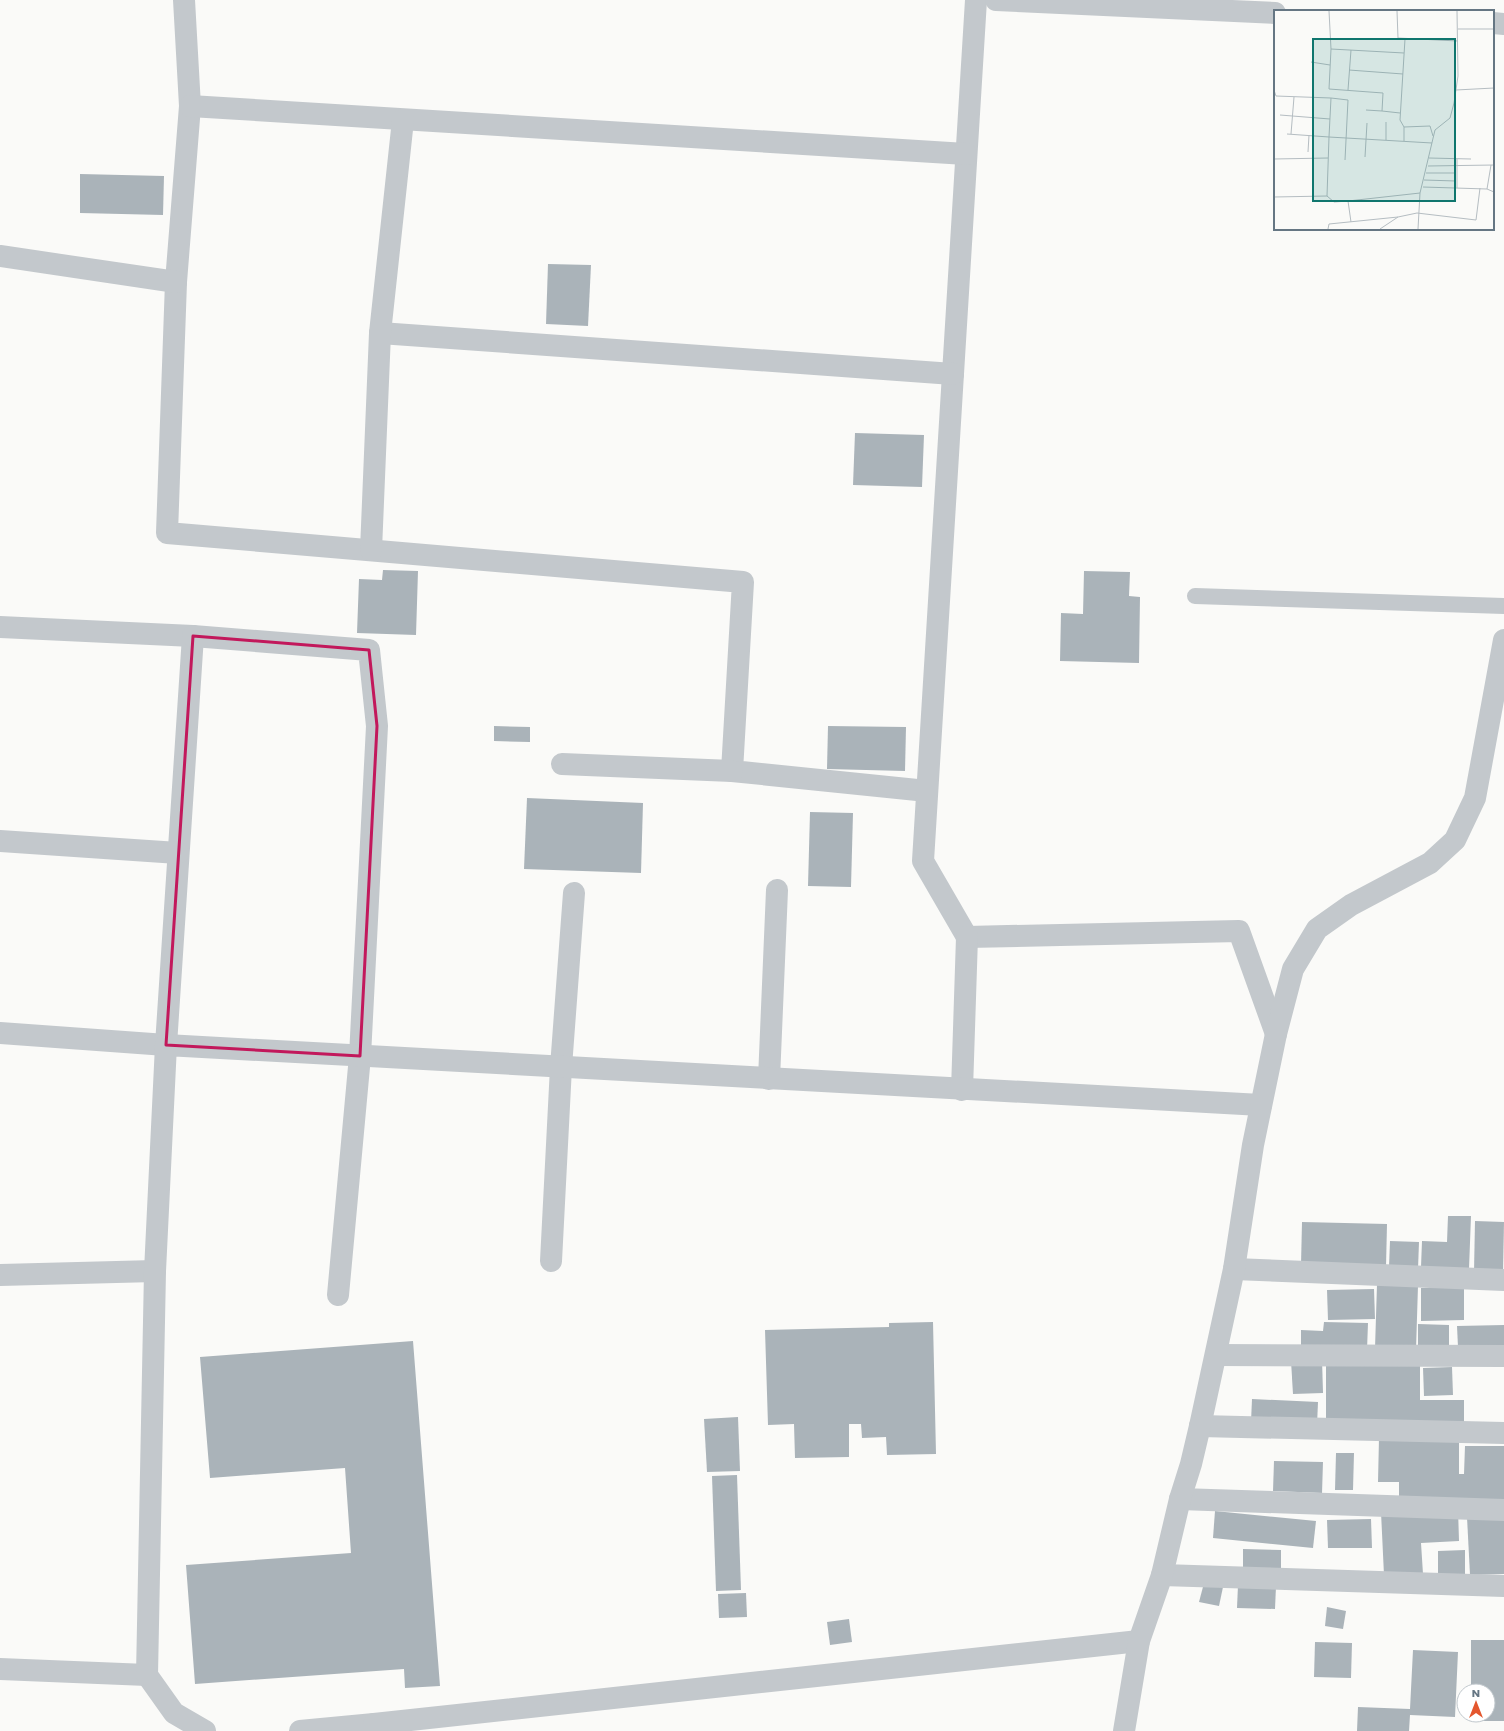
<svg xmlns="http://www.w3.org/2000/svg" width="1504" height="1731" font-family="Poppins,sans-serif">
	<rect width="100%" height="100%" fill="#fafaf8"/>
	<g fill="#aab3b9">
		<path d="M80 174 164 176 163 215 80 213Z"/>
		<path d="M548 264 591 265 588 326 546 324Z"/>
		<path d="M855 433 924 435 922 487 853 485Z"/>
		<path d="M383 570 418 571 416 635 357 633 359 579 382 580Z"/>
		<path d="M1084 571 1130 572 1129 596 1140 597 1139 663 1060 661 1061 613 1083 614Z"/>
		<path d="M494 726 530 727V742L494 741Z"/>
		<path d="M828 726 906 727 905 771 827 769Z"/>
		<path d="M527 798 643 803 641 873 524 869Z"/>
		<path d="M810 812 853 813 851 887 808 886Z"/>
		<path d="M1448 1216H1471L1469 1269 1421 1267 1422 1241 1447 1242Z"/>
		<path d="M1475 1221 1504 1222 1503 1273 1474 1272Z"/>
		<path d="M1302 1222 1387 1224 1386 1267 1301 1265Z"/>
		<path d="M1390 1241 1419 1242 1418 1269 1389 1267Z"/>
		<path d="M1377 1284 1418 1285 1416 1350 1375 1349Z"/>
		<path d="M1421 1288H1464V1320L1421 1321Z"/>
		<path d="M1374 1289 1375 1319 1328 1320 1327 1290Z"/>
		<path d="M933 1322 936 1454 887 1455 886 1437 862 1438 861 1424H849V1457L795 1458 794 1424 768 1425 765 1330 889 1327V1323Z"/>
		<path d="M1324 1322 1368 1323 1367 1350 1301 1349V1330L1323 1331Z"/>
		<path d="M1418 1324 1449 1325V1349H1418Z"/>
		<path d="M1504 1325V1346L1458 1347 1457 1326Z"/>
		<path d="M413 1341 440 1686 405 1688 404 1669 195 1684 186 1565 351 1553 345 1468 210 1478 200 1357Z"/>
		<path d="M1322 1359 1323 1393 1293 1394 1291 1361Z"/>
		<path d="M1326 1364 1420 1365V1400H1464V1425L1326 1427Z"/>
		<path d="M1452 1367 1453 1395 1424 1396 1423 1368Z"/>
		<path d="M1252 1399 1318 1402 1317 1425 1251 1422Z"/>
		<path d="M738 1417 740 1471 707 1472 704 1419Z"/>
		<path d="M1379 1438 1459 1439V1474H1464L1465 1446H1504V1502L1399 1500V1482H1378Z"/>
		<path d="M1336 1453H1354L1353 1490H1335Z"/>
		<path d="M1274 1461 1323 1462 1322 1493 1273 1491Z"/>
		<path d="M737 1475 741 1590 716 1591 712 1476Z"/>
		<path d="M1458 1509 1459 1541 1421 1543 1423 1574 1384 1575 1381 1512Z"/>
		<path d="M1215 1511 1316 1521 1313 1548 1213 1538Z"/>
		<path d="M1504 1515V1574L1470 1575 1467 1517Z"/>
		<path d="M1371 1519 1372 1548H1328L1327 1520Z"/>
		<path d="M1243 1549 1281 1550V1574L1243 1573Z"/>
		<path d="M1465 1550V1575H1438V1551Z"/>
		<path d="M1204 1583 1223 1587 1219 1606 1199 1602Z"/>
		<path d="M1238 1585 1276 1586 1275 1609 1237 1608Z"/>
		<path d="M746 1593 747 1617 719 1618 718 1594Z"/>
		<path d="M1327 1607 1346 1611 1343 1629 1325 1626Z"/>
		<path d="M849 1619 852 1642 830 1645 827 1622Z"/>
		<path d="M1471 1640H1504V1721H1471V1715H1488V1691H1471Z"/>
		<path d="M1315 1642 1352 1643 1351 1678 1314 1677Z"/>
		<path d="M1413 1650 1458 1652 1455 1717 1410 1715 1409 1731H1357L1358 1707 1410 1709Z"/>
	</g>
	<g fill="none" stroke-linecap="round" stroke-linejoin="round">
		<path stroke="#c3c8cc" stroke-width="16" d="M1195 596 1504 606"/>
		<g stroke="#c3c8cc" stroke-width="22">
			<path d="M184 0 190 106 176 282 167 533 743 582 732 771 927 791"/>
			<path d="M976 0 923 861 967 937 1239 931 1276 1034"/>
			<path d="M996 0 1275 13"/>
			<path d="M1493 23 1504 24"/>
			<path d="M190 106 966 154"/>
			<path d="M0 256 176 282"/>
			<path d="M380 333 953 374"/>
			<path d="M371 550 380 333 403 120"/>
			<path d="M0 627 193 636 166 1045 0 1033"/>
			<path d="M193 636 369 650 377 726 360 1056 338 1295"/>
			<path d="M562 764 732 771"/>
			<path d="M0 841 178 853"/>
			<path d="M769 1079 777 890"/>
			<path d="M962 1090 967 937"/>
			<path d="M551 1261 561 1067 574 893"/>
			<path d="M1234 1269 1504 1280"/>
			<path d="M0 1275 155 1271"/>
			<path d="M1216 1355 1504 1356"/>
			<path d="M1200 1426 1504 1433"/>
			<path d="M1180 1499 1504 1510"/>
			<path d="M1162 1575 1504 1586"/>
			<path d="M0 1669 147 1675"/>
			<path d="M205 1731 174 1713 147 1675 155 1271 166 1045 1261 1105"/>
			<path d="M300 1731 374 1724"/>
			<path d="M374 1731V1724L1139 1641"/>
		</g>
		<path stroke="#c3c8cc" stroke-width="22" d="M1124 1731 1139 1641 1162 1575 1180 1499 1191 1464 1200 1426 1234 1269 1253 1145 1276 1034 1293 969 1317 929 1351 905 1430 863 1455 840 1475 798 1504 640"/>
	</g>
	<path fill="none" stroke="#c2185b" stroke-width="3" stroke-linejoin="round" d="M193 636 369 650 377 726 360 1056 166 1045Z"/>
	<g transform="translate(1274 10)">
		<rect width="220" height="220" fill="#fafaf8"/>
		<path fill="none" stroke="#b5bdc2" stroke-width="1" d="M55 1 57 39 55 79 109 83 108 101 126 103M123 1 124 28 184 31M184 19H220M131 29 126 110 130 117 156 116 159 126M57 39 130 43M37 52 56 55M75 60 129 64M0 80 2 86 57 88 55 127 13 124M74 80 77 40M182 80 220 78M57 88 74 90 71 150M92 100 108 101M6 105 56 109M17 124 20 87M112 130V112M130 131V117M34 142 35 125M91 147 93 113M155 148 197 149M0 149 54 148M154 156 220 155M152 163H182M150 170 182 171M149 177 213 179 220 182M183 178V149M213 179 217 155M0 187 53 186M74 191 60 192 53 186 55 127 158 133M77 212 74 191 146 183M54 219 55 214 124 207M106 219 124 207 143 203 202 210 206 178M144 219 146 183 161 120 176 108 180 93 184 66 183 1"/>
		<path fill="#0f766e" fill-opacity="0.15" stroke="#0f766e" stroke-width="2" d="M39 29H181V191H39Z"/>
		<rect width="220" height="220" fill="none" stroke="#657683" stroke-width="2"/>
	</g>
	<g transform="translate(1476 1703)"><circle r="19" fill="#ffffff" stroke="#c1c8cd"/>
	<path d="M0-3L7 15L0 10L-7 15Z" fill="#e4572e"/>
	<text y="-6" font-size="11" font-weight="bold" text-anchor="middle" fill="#657683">N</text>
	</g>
</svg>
